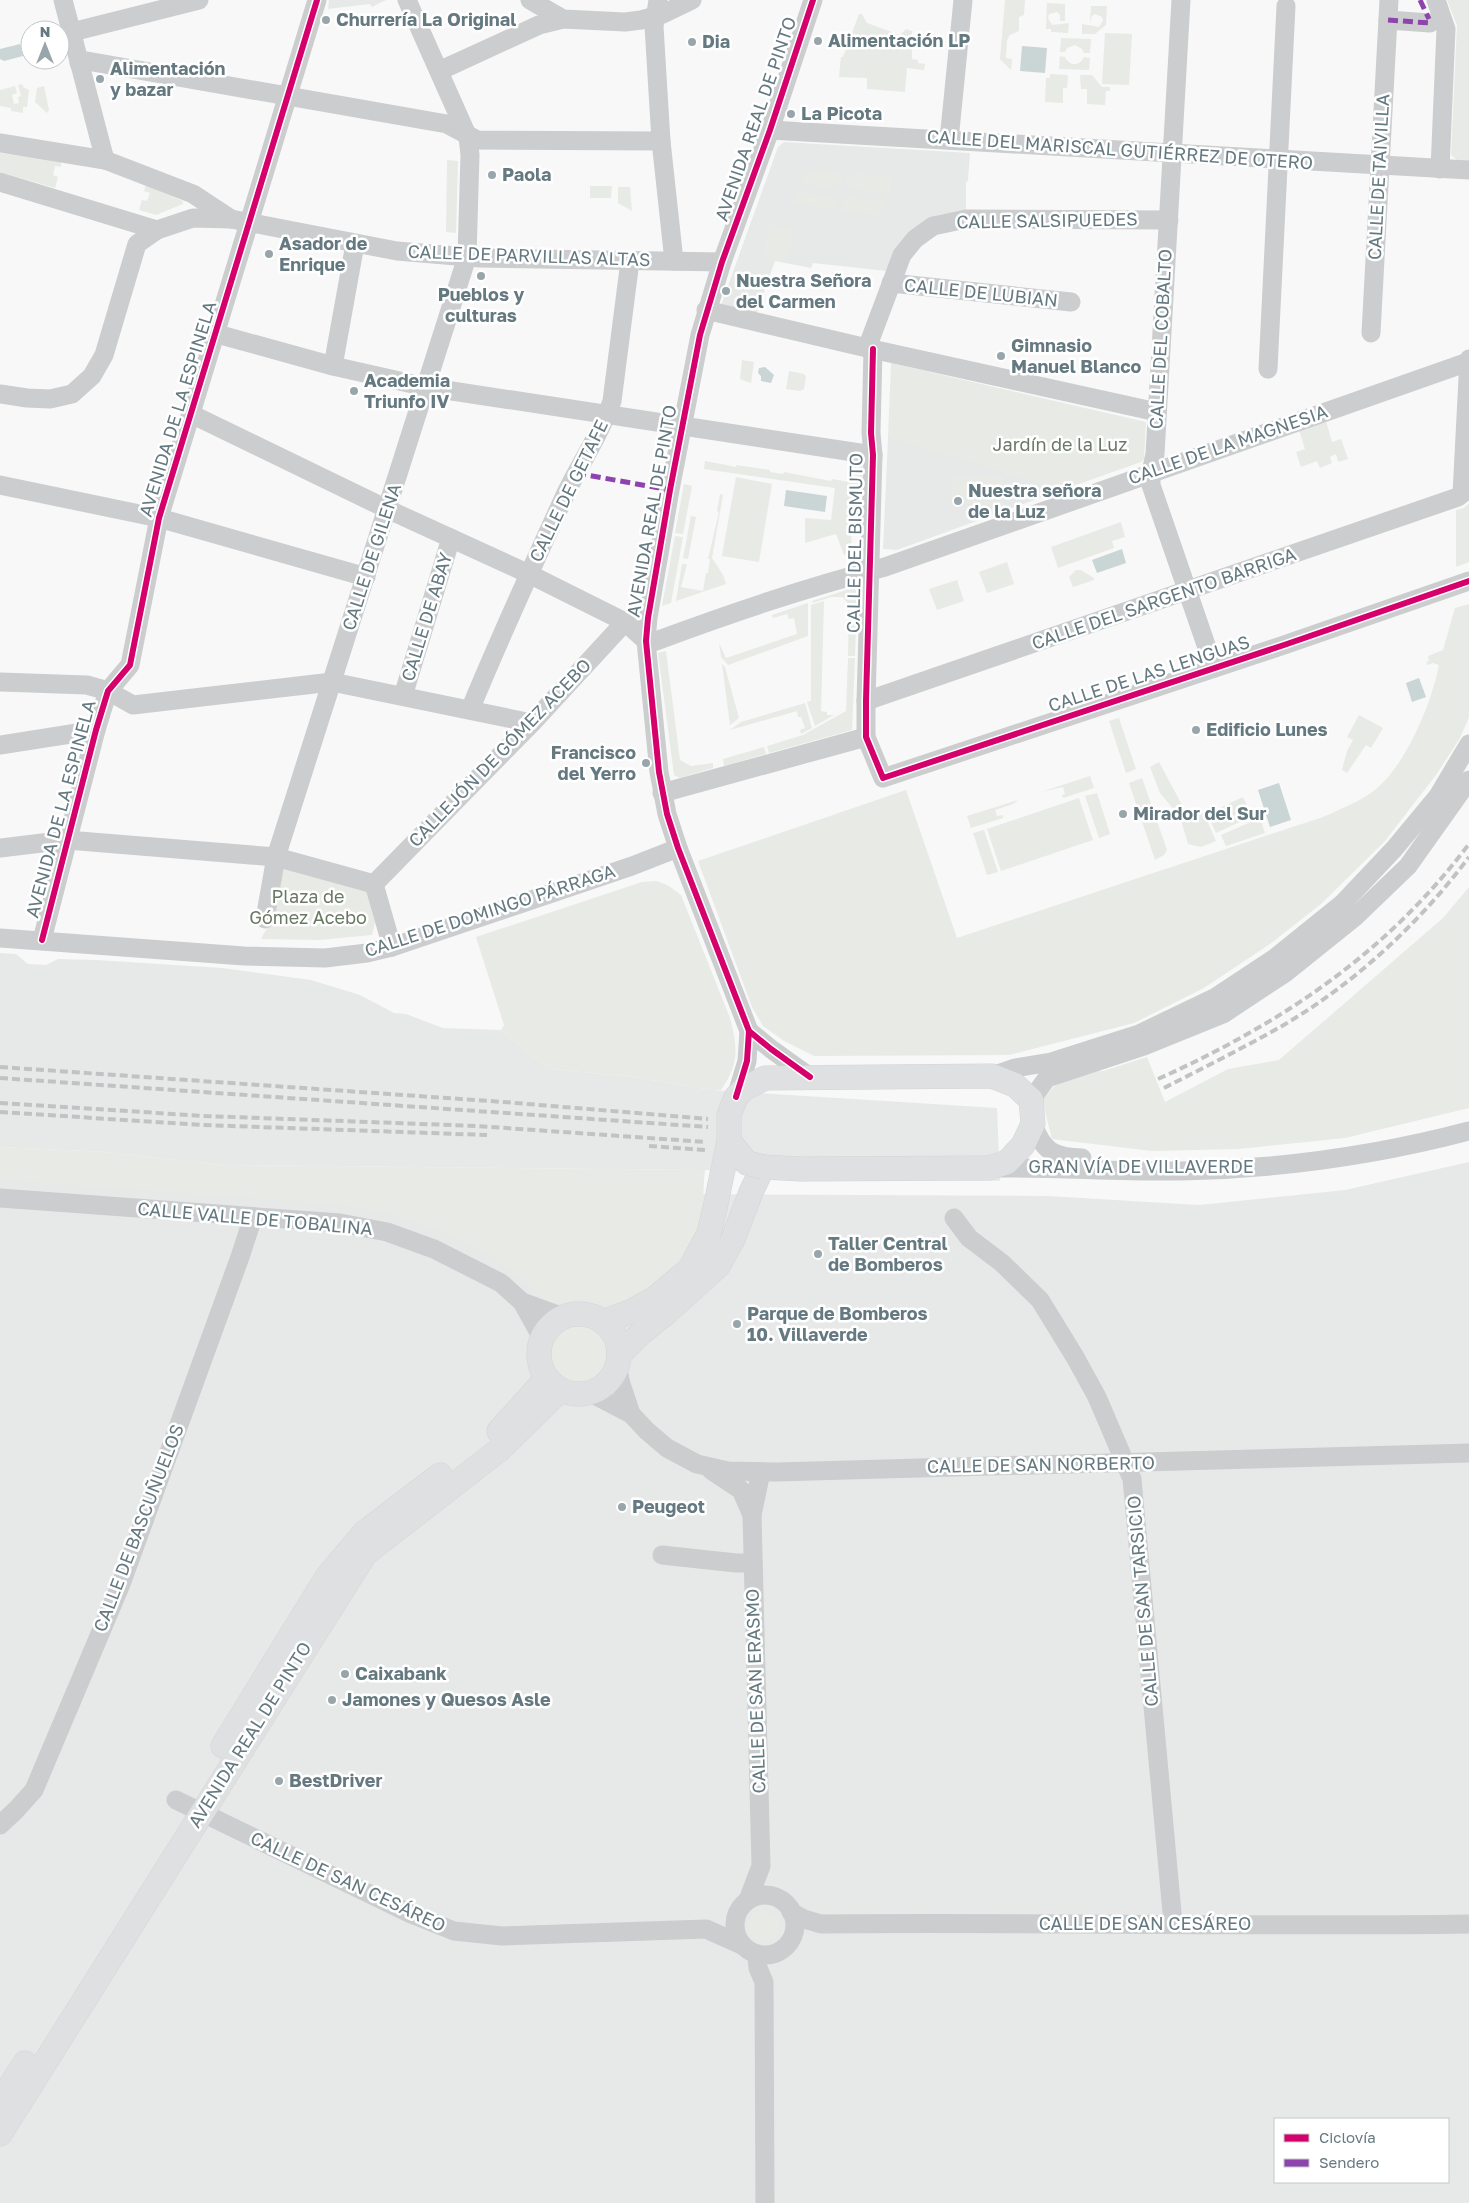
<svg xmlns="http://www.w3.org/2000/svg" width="1469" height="2203" font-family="'Golos Text',sans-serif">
	<rect width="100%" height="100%" fill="#f8f8f8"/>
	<g fill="#e7e9e8" fill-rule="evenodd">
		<path d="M329 0H386L372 7 370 4 328 9Z"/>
		<path d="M784 142 970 153 968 181 966 182V210L938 215 926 221 886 271 813 263 811 268 775 261 756 315 720 308 778 147Z"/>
		<path d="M888 437H893L1062 490 897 550 883 549Z"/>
		<path d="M0 953 16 954 28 964 46 965 58 959 97 960 222 968 311 980 360 995 394 1013 406 1014 443 1028 501 1030 549 1069 633 1077 712 1090 997 1108 1000 1181 702 1170 226 1165 105 1152 0 1147Z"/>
		<path d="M1469 1162V2203H0V1172L503 1193 1048 1196 1199 1205 1345 1190ZM1275 2119H1448V2182H1275Z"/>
	</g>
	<g fill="#e8eae5">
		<path d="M1005 0H1025L1024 15 1019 17V31L1010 35 1007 40 1006 58 1012 59 1011 70 1000 59Z"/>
		<path d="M1447 0H1469V161L1457 160 1451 155 1457 25Z"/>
		<path d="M1047 3 1065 4V21H1060V15L1057 12 1049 14 1048 18 1052 25 1069 23 1068 33 1051 32V29H1046Z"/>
		<path d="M1091 6H1107L1106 25 1095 34H1082V24L1099 27 1103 21 1102 17 1095 14 1092 16 1090 23Z"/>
		<path d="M859 14H862L867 23 900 35 906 29 912 31V59L918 60V63L925 64 924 70 907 68 905 92 867 89V78L839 77 841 57H843Z"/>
		<path d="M1105 33 1132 34 1129 85 1102 84Z"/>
		<path d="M1061 38 1091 39 1090 53H1084L1082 49 1075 45 1067 48 1065 52H1060Z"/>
		<path d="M1060 56 1065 57C1069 66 1079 67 1084 57L1090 58 1089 70 1059 69Z"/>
		<path d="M1050 74 1068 75 1067 88H1063V103L1045 102 1046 78H1050Z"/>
		<path d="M1080 75H1092L1102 87H1110V91H1106L1105 105 1087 104V89H1081Z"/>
		<path d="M22 84 23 87 29 90 27 107H23V113L11 111V108L0 106V90L15 86 17 93 12 95 14 104 19 103 18 97 21 96 18 85Z"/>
		<path d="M44 86 49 110 47 113 35 102 37 88Z"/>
		<path d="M0 153 61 161V167L55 166 53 175 58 177 55 188 0 172Z"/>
		<path d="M447 160 458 161 456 233 446 232Z"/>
		<path d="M805 172 844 173 841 182 836 183 832 187 801 184Z"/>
		<path d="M850 174 894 176 888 194 849 189 846 185Z"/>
		<path d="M146 185 183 201V204L156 215 139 210 142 200 147 201 150 193 144 191Z"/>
		<path d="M590 186H612L611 198H590Z"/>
		<path d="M618 187H630L632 211 618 203Z"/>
		<path d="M797 192 831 196 835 200 833 209 794 203Z"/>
		<path d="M847 197 885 202 880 216 840 210 842 201Z"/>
		<path d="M769 225 793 229 788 261 764 258Z"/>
		<path d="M742 360 754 362 751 383 740 379Z"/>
		<path d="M891 363 1146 422 1144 459 1141 462 1062 490 888 437Z"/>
		<path d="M789 371 804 374 806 377 804 389 800 391 786 389Z"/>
		<path d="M1326 421 1332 442 1341 439 1348 459 1338 462 1336 454 1330 457 1332 463 1320 468 1317 461 1301 467 1296 452 1305 449 1299 430Z"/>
		<path d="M853 460 863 462 862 485 853 488 851 553 844 555 836 534 805 543V518L831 520 835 488 704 469 705 461 736 467V465L770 470V472L783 474 784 472 831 481 832 479 850 482Z"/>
		<path d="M736 477 772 484 759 562 722 556Z"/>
		<path d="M951 477 1004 478 1003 505 951 503Z"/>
		<path d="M684 484 692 486 683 534 675 533Z"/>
		<path d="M720 494 723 495 712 558 723 575 726 584 676 601 682 564H687L681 587 703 591 706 573H708L710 559H708L719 512 717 511Z"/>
		<path d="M1469 503V562L1456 567V510L1464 508Z"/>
		<path d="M691 516 696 517 688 559 683 558Z"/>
		<path d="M1121 522 1125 537 1112 541 1114 548 1058 568 1051 547Z"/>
		<path d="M675 536 683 537 671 603 662 606Z"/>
		<path d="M1007 562 1014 584 987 593 979 572Z"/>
		<path d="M1076 570H1081L1094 578V580L1073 587 1069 577Z"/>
		<path d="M957 580 964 601 937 610 929 589Z"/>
		<path d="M853 588 857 591 855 656H848L849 605 843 597H831L813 603 812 601Z"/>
		<path d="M824 601 821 711 827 712V715H834L815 726 807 702 811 701V605Z"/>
		<path d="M808 603V636L728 665 721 657 719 643 726 658 797 634 794 618 789 619 787 614 773 618 772 615Z"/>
		<path d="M1469 604V717L1460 738 1436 775 1385 841 1321 904 1270 944 1204 988 1134 1023 1009 1055 814 1056 784 1041 763 1026 752 1007 698 861 906 790 957 938 1323 817C1338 810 1354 804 1368 795 1404 772 1431 705 1439 665L1433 663 1428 665 1426 662 1429 661 1428 656 1443 650 1455 608Z"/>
		<path d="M666 651 680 760 691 766 713 763V768L680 778 674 775 658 653Z"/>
		<path d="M848 658H855L852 730 769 753 767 746 803 735 846 711Z"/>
		<path d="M722 664 725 667 739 718 730 725Z"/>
		<path d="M805 703 812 728 801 734 800 730 805 728 801 717H798L797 711 730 730 741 722Z"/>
		<path d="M1359 715 1383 728 1371 748 1366 745 1347 773 1342 770 1347 751 1353 740 1347 737Z"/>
		<path d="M1119 718 1136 769 1126 773 1109 721Z"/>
		<path d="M764 747 766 754 724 766 723 759Z"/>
		<path d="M1159 762 1189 818 1203 812 1216 841 1201 847 1188 844 1180 817 1160 793 1150 767Z"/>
		<path d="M1090 776 1094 788 1063 798 1062 795 1065 794 1063 787 1041 792Z"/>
		<path d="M1142 778 1167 850 1164 855 1155 860 1129 783Z"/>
		<path d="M1097 793 1110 834 1099 838 1085 796Z"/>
		<path d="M1243 797 1252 816 1216 833 1207 814Z"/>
		<path d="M1079 798 1093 840 1001 871 987 829Z"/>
		<path d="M1018 800 1013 804 995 810 997 816 1003 815V818L971 828 967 816Z"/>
		<path d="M1260 818 1265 833 1226 846 1221 835Z"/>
		<path d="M984 830 998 872 987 875 973 833Z"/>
		<path d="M282 867 366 887 375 923 372 935 319 940 261 939 270 923Z"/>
		<path d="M657 881 669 886 681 895 730 1018C738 1048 739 1064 721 1090H712L633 1077 549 1069 501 1030 504 1025 476 937 642 882Z"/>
		<path d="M1469 887V1108L1345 1138 1239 1149 1152 1151 1052 1139 1042 1100 1057 1083 1061 1073 1103 1071 1147 1057 1165 1102 1228 1069 1279 1060 1443 918Z"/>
		<path d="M0 1147 105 1152 226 1165 705 1170C703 1185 704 1201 701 1215 694 1251 650 1297 614 1303 604 1305 594 1300 584 1299 573 1298 560 1305 550 1301 543 1299 538 1291 532 1287 522 1278 510 1270 499 1262 449 1229 395 1211 336 1204L0 1180Z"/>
		<circle cx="579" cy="1356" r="32"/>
		<circle cx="763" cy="1926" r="15"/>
	</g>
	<g fill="#cad5d6">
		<path d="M20 44 23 56 4 61 0 59V49Z"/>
		<path d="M1022 46 1047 48 1045 73 1020 71Z"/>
		<path d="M765 367 774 375 771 383 761 381V376L758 373 759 368Z"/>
		<path d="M786 490 827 496 825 512 784 506Z"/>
		<path d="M1122 549 1126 563 1097 573 1092 560Z"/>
		<path d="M1419 678 1426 697 1412 702 1406 683Z"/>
		<path d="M1279 783 1291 820 1270 827 1258 790Z"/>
	</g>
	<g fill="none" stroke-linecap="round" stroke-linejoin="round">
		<defs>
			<g id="major">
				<path d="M736 1097 745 1088 765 1078 992 1076 1015 1085 1031 1100"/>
				<circle cx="579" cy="1354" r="40"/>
				<path d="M603 1322 630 1312 654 1299 690 1269 709 1233 715 1208"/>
				<path d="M619 1355 641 1333 666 1313 718 1266 733 1239 751 1192 763 1167 801 1169 989 1168"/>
				<path d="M499 1431 546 1379"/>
				<path d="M223 1746 327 1577 364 1533 440 1475"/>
				<path d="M0 2102 25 2063"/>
				<path d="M0 2134 365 1554 499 1450 560 1390"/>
			</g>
		</defs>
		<use href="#major" stroke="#d4d5d6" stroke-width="25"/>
		<g stroke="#cbcdce" stroke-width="19">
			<path d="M63 0 105 160"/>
			<path d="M530 0 563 19 625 22 641 20 663 14 692 0"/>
			<path d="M658 0 654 26 661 141 674 261"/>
			<path d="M1181 0 1155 454 1151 472V485L1214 668"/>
			<path d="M1436 0 1446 29 1440 169"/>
			<path d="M1388 20 1430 23"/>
			<path d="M72 32 199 0"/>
			<path d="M79 63 87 61 447 124 477 140 661 141"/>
			<path d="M439 71 539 25 563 19"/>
			<path d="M770 130 1469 170"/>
			<path d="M949 140 963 0"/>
			<path d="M0 143 105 160 193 194 231 219 397 251 480 258 722 262"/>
			<path d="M0 182 157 230 193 218 231 219"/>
			<path d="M891 283 1071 302"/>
			<path d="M706 310 867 348 902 255 915 239 933 226 966 219 1169 220"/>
			<path d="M1371 333 1389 0"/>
			<path d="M217 334 333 366 426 387 873 455"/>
			<path d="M867 348 1157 412"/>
			<path d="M873 349 871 433 873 455 866 701V737L883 778 1284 645 1469 581"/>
			<path d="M333 366 355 244"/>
			<path d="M1268 369 1286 6"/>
			<path d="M0 394 27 398 50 399 72 394 92 376 104 355 137 244 157 230"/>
			<path d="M191 414 387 509 529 574 625 622 646 641"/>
			<path d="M0 485 159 518 366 577"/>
			<path d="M646 641H656C731 613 808 587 885 567L1468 362"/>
			<path d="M0 682 87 685 108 691 133 705 332 682 532 723"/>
			<path d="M403 696 451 538"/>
			<path d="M866 701 1458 497 1462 494 1469 359"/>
			<path d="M470 710C500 637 533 565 566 493 581 462 601 433 612 401L630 261"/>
			<path d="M0 745 96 730"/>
			<path d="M662 793 866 737"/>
			<path d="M0 848 67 840 276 857 374 884"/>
			<path d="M374 884 532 723 625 622"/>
			<path d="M374 884 392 947"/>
			<path d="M265 919 276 857 467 257 470 155 468 137 407 0"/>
			<path d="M0 938 244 956 325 958 367 953 392 947 632 866 678 848"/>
			<path d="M42 940 96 730 108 691 130 665 159 518 317 0"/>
			<path d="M749 1031 771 1049 810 1077"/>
			<path d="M992 1076 1015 1068 1051 1062 1139 1034 1216 997 1275 958 1342 904 1394 849 1438 796 1469 744"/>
			<path d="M736 1097 747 1061 749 1031 678 848 667 814 659 772 646 641 648 618 670 490 700 335 722 262 770 130 813 0"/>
			<path d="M1031 1100 1047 1078 1144 1046 1223 1014 1285 973 1356 916 1408 866 1469 780"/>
			<path d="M0 1198 340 1223 387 1232 434 1249 501 1283 522 1302"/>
			<path d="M954 1218 969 1238 1002 1263 1040 1300 1075 1357 1097 1397 1132 1479 1173 1923"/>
			<path d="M542 1338 522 1302 563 1317"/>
			<path d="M617 1366 621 1384 631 1414"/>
			<path d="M591 1393 631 1414 647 1431 667 1448 697 1464 728 1471 776 1472 1469 1453"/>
			<path d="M711 1470 741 1490 752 1515"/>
			<path d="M662 1555 736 1563H753"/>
			<path d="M176 1800 411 1914 454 1931 502 1936 706 1929 742 1945"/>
			<path d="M0 1825 16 1810 34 1790 121 1584 240 1257 253 1217"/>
			<circle cx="765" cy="1925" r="30"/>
			<path d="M748 1900 761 1866 752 1515 761 1472"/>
			<path d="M791 1912 804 1919 821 1924C1037 1922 1253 1927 1469 1924"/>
			<path d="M757 1954 758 1968 764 1982 765 2203"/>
		</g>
		<use href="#major" stroke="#dfe0e1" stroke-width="24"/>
		<g stroke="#c1c2c3" stroke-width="4" stroke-dasharray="8 4" stroke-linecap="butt">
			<path d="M0 1067 504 1102 708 1119"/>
			<path d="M0 1078 708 1127"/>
			<path d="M1158 1079C1282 1023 1386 954 1469 844"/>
			<path d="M1164 1088C1203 1068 1243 1048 1282 1026 1354 984 1419 924 1469 857"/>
			<path d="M0 1103 205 1116 477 1126 706 1142"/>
			<path d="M0 1112 203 1125 487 1135"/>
			<path d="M649 1146 705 1150"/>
		</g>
		<defs>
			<g id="major-bridge">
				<path d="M729 1141 747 1163 763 1167"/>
				<path d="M989 1168 1007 1162 1023 1145 1033 1124 1031 1100"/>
				<path d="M715 1208 729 1141V1115L736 1097"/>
			</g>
		</defs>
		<use href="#major-bridge" stroke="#d4d5d6" stroke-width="25" stroke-linecap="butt"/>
		<g stroke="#cbcdce" stroke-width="19">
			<path d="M1033 1124C1043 1151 1053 1157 1082 1158"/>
			<path d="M992 1168C1055 1167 1118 1172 1181 1171 1279 1169 1374 1156 1469 1131"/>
		</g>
		<use href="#major-bridge" stroke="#dfe0e1" stroke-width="24"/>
		<g stroke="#8e44ad" stroke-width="5" stroke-dasharray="10 5" stroke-linecap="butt">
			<path d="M1420 0 1429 19"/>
			<path d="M1388 20 1430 23"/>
			<path d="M576 473 670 490"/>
		</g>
		<defs>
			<g id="cycleway">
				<path d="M873 349 871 433 873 455 866 701V737L883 778 1284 645 1469 581"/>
				<path d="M42 940 96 730 108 691 130 665 159 518 317 0"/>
				<path d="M749 1031 771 1049 810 1077"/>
				<path d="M736 1097 747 1061 749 1031 678 848 667 814 659 772 646 641 648 618 670 490 700 335 722 262 770 130 813 0"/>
			</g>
		</defs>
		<use href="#cycleway" stroke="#fff" stroke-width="9"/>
		<use href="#cycleway" stroke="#d6006c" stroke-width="6"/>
	</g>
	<g fill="#98a5ab" stroke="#fff" stroke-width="2">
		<circle cx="326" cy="20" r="5"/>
		<circle cx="818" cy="41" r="5"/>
		<circle cx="692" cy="42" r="5"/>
		<circle cx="100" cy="79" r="5"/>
		<circle cx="791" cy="114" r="5"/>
		<circle cx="492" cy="175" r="5"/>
		<circle cx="269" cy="254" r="5"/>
		<circle cx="481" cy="276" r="5"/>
		<circle cx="726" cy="291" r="5"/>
		<circle cx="1001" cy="356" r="5"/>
		<circle cx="354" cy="391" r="5"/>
		<circle cx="958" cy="501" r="5"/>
		<circle cx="1196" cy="730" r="5"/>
		<circle cx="646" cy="763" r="5"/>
		<circle cx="1123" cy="814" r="5"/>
		<circle cx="818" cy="1254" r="5"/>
		<circle cx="737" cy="1324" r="5"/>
		<circle cx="622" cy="1507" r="5"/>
		<circle cx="345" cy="1674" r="5"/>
		<circle cx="332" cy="1700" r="5"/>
		<circle cx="279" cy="1781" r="5"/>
	</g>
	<g text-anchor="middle" stroke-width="5" stroke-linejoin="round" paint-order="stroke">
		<g font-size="18" font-weight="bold" fill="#657981" stroke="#fff" text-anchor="start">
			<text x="336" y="26">Churrería La Original</text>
			<text x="828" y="47">Alimentación LP</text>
			<text x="702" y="48">Dia</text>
			<text x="110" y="75">Alimentación<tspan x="110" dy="21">y bazar</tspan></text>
			<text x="801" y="120">La Picota</text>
			<text x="502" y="181">Paola</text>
			<text x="279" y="250">Asador de<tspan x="279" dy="21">Enrique</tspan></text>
			<text x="736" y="287">Nuestra Señora<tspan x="736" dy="21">del Carmen</tspan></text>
			<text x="481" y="301" text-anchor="middle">Pueblos y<tspan x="481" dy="21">culturas</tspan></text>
			<text x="1011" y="352">Gimnasio<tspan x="1011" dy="21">Manuel Blanco</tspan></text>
			<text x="364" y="387">Academia<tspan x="364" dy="21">Triunfo IV</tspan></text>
			<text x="968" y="497">Nuestra señora<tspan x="968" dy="21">de la Luz</tspan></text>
			<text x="1206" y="736">Edificio Lunes</text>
			<text x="636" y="759" text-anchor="end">Francisco<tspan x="636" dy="21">del Yerro</tspan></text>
			<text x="1133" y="820">Mirador del Sur</text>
			<text x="828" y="1250">Taller Central<tspan x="828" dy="21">de Bomberos</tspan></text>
			<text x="747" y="1320">Parque de Bomberos<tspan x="747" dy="21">10. Villaverde</tspan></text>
			<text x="632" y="1513">Peugeot</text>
			<text x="355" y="1680">Caixabank</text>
			<text x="342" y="1706">Jamones y Quesos Asle</text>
			<text x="289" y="1787">BestDriver</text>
		</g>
		<g font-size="18" fill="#657981" stroke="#fff">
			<text transform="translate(756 119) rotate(-71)" y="6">AVENIDA REAL DE PINTO</text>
			<text transform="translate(1120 150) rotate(4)" y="6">CALLE DEL MARISCAL GUTIÉRREZ DE OTERO</text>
			<text transform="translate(1379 177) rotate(-87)" y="6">CALLE DE TAIVILLA</text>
			<text transform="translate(1047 221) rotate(-1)" y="6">CALLE SALSIPUEDES</text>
			<text transform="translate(529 256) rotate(2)" y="6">CALLE DE PARVILLAS ALTAS</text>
			<text transform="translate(981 293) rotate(6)" y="6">CALLE DE LUBIAN</text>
			<text transform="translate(1161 339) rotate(-87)" y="6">CALLE DEL COBALTO</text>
			<text transform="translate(178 409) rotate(-73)" y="6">AVENIDA DE LA ESPINELA</text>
			<text transform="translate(1228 445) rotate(-19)" y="6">CALLE DE LA MAGNESIA</text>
			<text transform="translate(569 491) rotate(-64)" y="6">CALLE DE GETAFE</text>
			<text transform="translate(652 511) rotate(-80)" y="6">AVENIDA REAL DE PINTO</text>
			<text transform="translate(855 543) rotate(-89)" y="6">CALLE DEL BISMUTO</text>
			<text transform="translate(372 557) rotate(-72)" y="6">CALLE DE GILENA</text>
			<text transform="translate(1164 599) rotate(-19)" y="6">CALLE DEL SARGENTO BARRIGA</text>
			<text transform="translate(427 617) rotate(-73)" y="6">CALLE DE ABAY</text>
			<text transform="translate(1149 674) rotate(-18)" y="6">CALLE DE LAS LENGUAS</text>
			<text transform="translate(500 753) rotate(-46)" y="6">CALLEJÓN DE GÓMEZ ACEBO</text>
			<text transform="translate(61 809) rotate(-75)" y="6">AVENIDA DE LA ESPINELA</text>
			<text transform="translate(490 911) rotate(-18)" y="6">CALLE DE DOMINGO PÁRRAGA</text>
			<text x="1141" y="1173">GRAN VÍA DE VILLAVERDE</text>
			<text transform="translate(255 1219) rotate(5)" y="6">CALLE VALLE DE TOBALINA</text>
			<text transform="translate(1041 1465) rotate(-1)" y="6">CALLE DE SAN NORBERTO</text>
			<text transform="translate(139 1528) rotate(-69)" y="6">CALLE DE BASCUÑUELOS</text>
			<text transform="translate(1143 1601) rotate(-95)" y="6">CALLE DE SAN TARSICIO</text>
			<text transform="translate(756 1691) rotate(-92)" y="6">CALLE DE SAN ERASMO</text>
			<text transform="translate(250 1735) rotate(-58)" y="6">AVENIDA REAL DE PINTO</text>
			<text transform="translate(348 1882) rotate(25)" y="6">CALLE DE SAN CESÁREO</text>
			<text x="1145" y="1930">CALLE DE SAN CESÁREO</text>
		</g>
		<g font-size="18" fill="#6a7964" stroke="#fff">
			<text x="1060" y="451">Jardín de la Luz</text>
			<text x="308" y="903">Plaza de<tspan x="308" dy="21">Gómez Acebo</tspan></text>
		</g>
	</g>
	<rect x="1274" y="2118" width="175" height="65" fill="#ffffff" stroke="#c1c9cd"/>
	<rect x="1284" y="2134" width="25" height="8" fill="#d6006c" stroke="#c1c9cd"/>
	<text x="1319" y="2143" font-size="15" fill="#657981">Ciclovía</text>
	<rect x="1284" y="2159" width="25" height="8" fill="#8e44ad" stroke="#c1c9cd"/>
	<text x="1319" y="2168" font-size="15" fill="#657981">Sendero</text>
	<g transform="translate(45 45)"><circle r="24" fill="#ffffff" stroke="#c1c9cd"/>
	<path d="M0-4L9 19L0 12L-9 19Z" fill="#98a5ab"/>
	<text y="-8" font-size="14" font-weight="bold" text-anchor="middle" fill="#657981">N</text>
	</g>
</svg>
